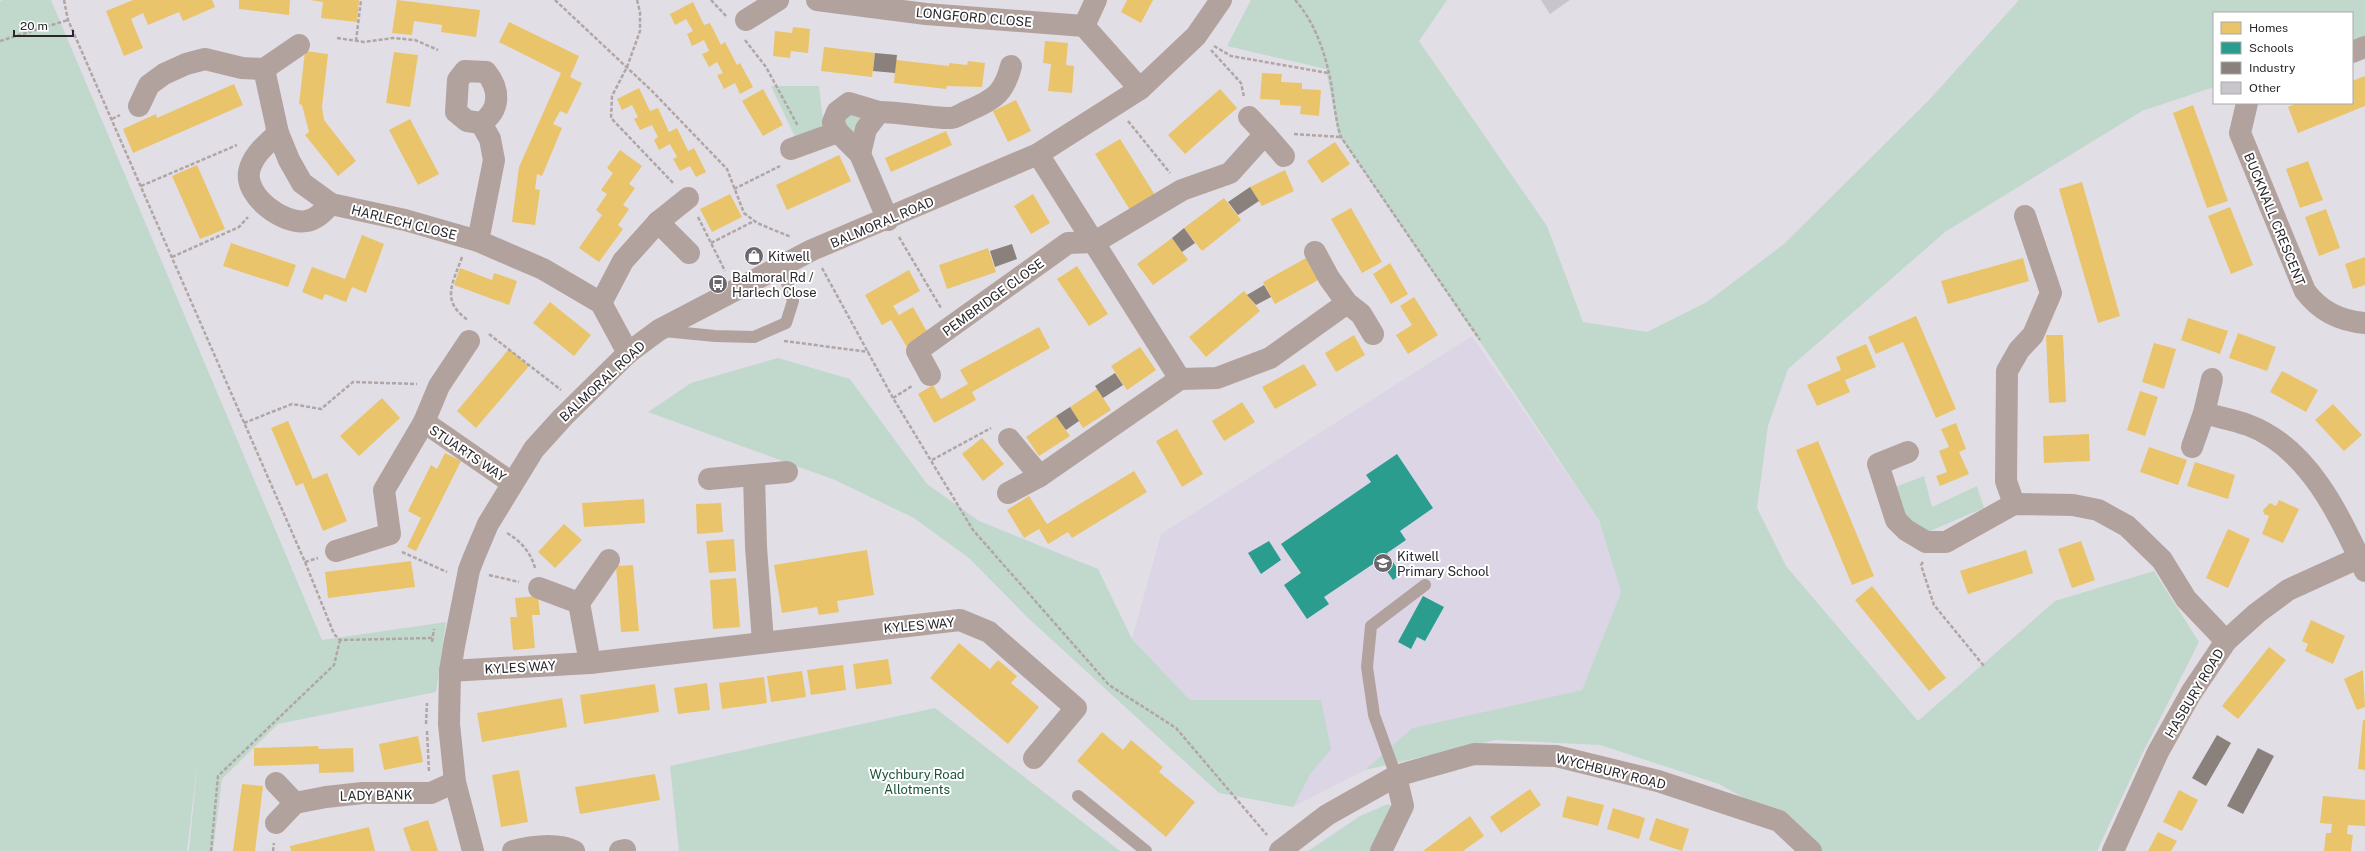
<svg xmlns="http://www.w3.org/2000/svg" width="2365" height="851" font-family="'Public Sans',sans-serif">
	<rect width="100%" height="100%" fill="#e2dee6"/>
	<path fill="#dcd5e5" d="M1472 336 1599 520 1621 592 1582 690 1412 728 1365 770 1293 807 1132 639 1161 534Z"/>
	<g fill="#c1d8cd">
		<path d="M3 0H51L322 640 446 622 436 692 278 724 222 779 213 851H189L198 758 187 851H0V1Z"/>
		<path d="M1251 0H1447L1419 41 1547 226 1583 322 1647 332 1707 302 1784 244 1930 99 2019 0H2365V36L2352 40V13H2214V87L2142 111 1945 232 1788 369 1768 426 1757 508 1786 566 1918 721 2055 601 2154 571 2199 642 2143 752 2097 851H1822L1808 834 1719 784 1600 745 1496 740 1365 770 1412 728 1582 690 1621 592 1599 520 1485 349 1338 134 1326 69 1227 46Z"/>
		<path d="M771 86H819L824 129 796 139Z"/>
		<path d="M849 107 866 119 861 131 851 133 841 116Z"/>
		<path d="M778 358 850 379 927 484 979 521 1098 569 1132 639 1190 700H1321L1331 749 1311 773 1293 807 1219 793 1027 617 969 558 914 518 835 480 648 412 691 383Z"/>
		<path d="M1924 476 1932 507 1977 486 1984 508 1923 534 1906 526 1895 487Z"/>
		<path d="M935 708 1120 851H679L670 766Z"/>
		<path d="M1388 804 1392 806 1373 851H1308L1360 816Z"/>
	</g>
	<g fill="#e9c46a">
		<path d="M133 0H212L215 7 183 21 179 12 148 25 143 13 131 19 143 48 124 56 106 11Z"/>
		<path d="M239 0H290L289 15 239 9Z"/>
		<path d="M310 0H359L357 22 321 18 323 2Z"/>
		<path d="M397 0 480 10 476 37 441 32 442 25 414 21 412 35 392 33Z"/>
		<path d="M1127 0H1153L1141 23 1121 12Z"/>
		<path d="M693 2 704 25 710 23 721 45 725 42 737 65 740 63 753 87 740 94 735 83 724 89 717 75 723 73 717 62 709 67 702 54 709 51 704 40 692 46 687 34 693 31 686 19 675 25 670 14Z"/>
		<path d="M509 22 579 56 570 77 582 83 567 114 560 111 553 124 562 128 542 176 537 174 535 189 540 190 535 225 512 222 519 167 561 73 499 42Z"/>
		<path d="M793 27 810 29 808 53 791 51 790 58 773 56 775 31 792 33Z"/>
		<path d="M1045 41 1068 43 1066 65 1074 66 1072 93 1048 91 1051 64 1043 63Z"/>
		<path d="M824 47 875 53 872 77 821 71Z"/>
		<path d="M305 51 328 54 322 107 324 120 356 161 338 176 305 135 309 132 302 105 299 104Z"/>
		<path d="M394 52 418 55 410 107 386 103Z"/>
		<path d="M896 60 949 66V63L967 65 968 61 985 63 982 87 947 86 946 89 894 83Z"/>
		<path d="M1262 73 1282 74 1281 82 1302 83V89L1321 90 1319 116 1300 114 1301 106 1280 105V100L1260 99Z"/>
		<path d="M2365 76V106L2298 133 2288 107 2297 103H2352V81Z"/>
		<path d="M234 84 243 105 133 153 123 129 156 114 157 118Z"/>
		<path d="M639 88 650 111 658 108 669 132 677 128 688 151 694 148 706 172 696 177 690 166 680 171 673 159 677 157 670 144 659 150 654 140 658 137 652 125 640 130 634 119 638 117 632 105 622 110 617 99Z"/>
		<path d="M763 89 783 125 763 136 742 101Z"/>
		<path d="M1220 89 1237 108 1185 154 1168 135Z"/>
		<path d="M1016 100 1031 131 1008 142 993 111Z"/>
		<path d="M2193 105 2228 201 2207 208 2173 113Z"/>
		<path d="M410 119 439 174 418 185 389 130Z"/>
		<path d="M946 131 952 145 891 172 885 158Z"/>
		<path d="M1120 139 1155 195 1130 210 1095 154Z"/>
		<path d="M1335 142 1350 164 1322 183 1307 161Z"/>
		<path d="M620 150 642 166 629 184 635 188 623 205 629 209 618 225 623 229 599 262 579 248 602 215 596 210 607 194 601 190 613 173 607 168Z"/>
		<path d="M839 155 851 181 787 210 776 185Z"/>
		<path d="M2308 161 2323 200 2300 208 2286 169Z"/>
		<path d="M197 165 225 229 200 239 172 176Z"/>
		<path d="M1285 170 1294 191 1262 206 1250 187Z"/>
		<path d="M2082 182 2120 316 2098 323 2059 189Z"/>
		<path d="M730 194 742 217 712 232 700 209Z"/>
		<path d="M1033 194 1050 223 1031 234 1014 206Z"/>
		<path d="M1224 198 1241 220 1202 251 1184 228Z"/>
		<path d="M2230 207 2253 265 2231 274 2208 216Z"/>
		<path d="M1351 208 1382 262 1362 273 1331 219Z"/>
		<path d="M2326 209 2340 248 2319 256 2305 217Z"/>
		<path d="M362 235 384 244 366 293 352 287 346 302 325 294 322 300 302 292 312 267 345 279Z"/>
		<path d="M1172 238 1188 260 1153 285 1137 264Z"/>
		<path d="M231 243 296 265 288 287 223 266Z"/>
		<path d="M988 248 996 272 947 289 939 265Z"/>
		<path d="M1308 257 1320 279 1275 304 1263 282Z"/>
		<path d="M2365 257V285L2353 289 2345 264Z"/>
		<path d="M2023 258 2029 281 1948 304 1941 281Z"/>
		<path d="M1390 263 1408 294 1391 304 1373 274Z"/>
		<path d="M1077 266 1108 314 1089 326 1057 279Z"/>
		<path d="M460 268 492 280 494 273 517 281 509 305 454 285Z"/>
		<path d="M909 270 920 291 893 306 899 315 913 307 930 337 908 349 891 320 882 325 865 295Z"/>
		<path d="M1244 291 1260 311 1206 357 1189 337Z"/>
		<path d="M1414 297 1438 335 1408 354 1396 335 1412 325 1400 306Z"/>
		<path d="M550 302 591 335 574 356 533 323Z"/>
		<path d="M1916 316 1956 409 1936 418 1903 342 1876 354 1868 337Z"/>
		<path d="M2188 318 2228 331 2220 354 2181 340Z"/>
		<path d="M1039 327 1050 348 972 392 976 400 934 423 918 394 933 385 941 399 968 384 960 370Z"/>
		<path d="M2238 333 2276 347 2267 371 2229 358Z"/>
		<path d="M1354 335 1365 355 1336 372 1325 353Z"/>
		<path d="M2046 335H2063L2066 402 2049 403Z"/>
		<path d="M2154 343 2176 349 2164 389 2142 382Z"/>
		<path d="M1866 344 1876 367 1845 380 1850 392 1817 406 1807 385 1841 370 1836 357Z"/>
		<path d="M1140 347 1156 370 1127 390 1111 366Z"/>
		<path d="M509 349 529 366 476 428 457 411Z"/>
		<path d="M1304 364 1317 385 1275 409 1262 387Z"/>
		<path d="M2282 371 2318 390 2306 412 2270 392Z"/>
		<path d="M1097 389 1111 410 1083 428 1070 407Z"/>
		<path d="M2140 391 2158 397 2145 436 2127 430Z"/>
		<path d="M382 398 400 418 359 456 340 436Z"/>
		<path d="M1242 402 1255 422 1224 441 1212 421Z"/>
		<path d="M2333 404 2362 435 2344 451 2315 420Z"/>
		<path d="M1056 416 1070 436 1039 456 1026 437Z"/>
		<path d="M288 421 313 479 327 473 347 521 323 531 303 483 296 486 271 428Z"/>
		<path d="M1956 423 1966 449 1959 452 1969 474 1940 486 1936 476 1947 472 1939 451 1949 447 1941 429Z"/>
		<path d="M1177 429 1203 474 1182 487 1156 441Z"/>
		<path d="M2089 434 2090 461 2044 463 2043 436Z"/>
		<path d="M982 438 1004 464 983 481 962 454Z"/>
		<path d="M1818 441 1874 576 1852 585 1796 450Z"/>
		<path d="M2149 447 2187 460 2178 485 2140 472Z"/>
		<path d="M445 453 461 461 416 551 407 547 421 518 408 511 431 465 437 469Z"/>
		<path d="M2195 462 2235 475 2228 499 2187 486Z"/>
		<path d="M1134 471 1147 492 1072 538 1068 532 1048 544 1039 529 1024 538 1007 510 1029 496 1047 524Z"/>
		<path d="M644 499 645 523 584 527 582 503Z"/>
		<path d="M2279 500 2299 509 2283 543 2262 534 2269 516 2264 514 2263 510 2270 503 2276 506Z"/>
		<path d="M721 503 723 532 697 534 696 504Z"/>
		<path d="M564 524 582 540 555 568 538 552Z"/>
		<path d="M2228 529 2250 539 2228 588 2206 578Z"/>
		<path d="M734 539 736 571 709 573 706 541Z"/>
		<path d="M2081 541 2095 580 2072 588 2058 549Z"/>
		<path d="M867 550 874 595 837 601 839 612 819 615 817 607 782 613 774 565Z"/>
		<path d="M2026 550 2033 573 1968 594 1960 571Z"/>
		<path d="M411 561 415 587 328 598 325 572Z"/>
		<path d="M633 565 639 631 621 632 616 566Z"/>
		<path d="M736 578 740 627 713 629 710 580Z"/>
		<path d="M1872 586 1946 678 1929 691 1855 600Z"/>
		<path d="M538 596 540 615H532L535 648 513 650 510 617H517L515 598Z"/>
		<path d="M2311 620 2345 636 2333 664 2305 651 2308 644 2302 641Z"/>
		<path d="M959 643 990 669 998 660 1017 676 1011 683 1039 707 1008 744 930 678Z"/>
		<path d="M2269 647 2286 660 2238 719 2222 706Z"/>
		<path d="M888 659 892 684 856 689 853 664Z"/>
		<path d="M843 665 846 690 811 695 807 670Z"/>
		<path d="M2363 670 2365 707 2357 710 2344 679Z"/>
		<path d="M802 671 806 697 771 702 767 676Z"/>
		<path d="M764 677 767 703 722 709 719 683Z"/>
		<path d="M707 683 710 710 678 714 674 688Z"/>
		<path d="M655 684 659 712 584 724 580 695Z"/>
		<path d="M562 698 567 727 482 742 477 713Z"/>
		<path d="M2363 720H2365V770L2358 769Z"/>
		<path d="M1102 732 1123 750 1131 740 1163 767 1159 772 1195 802 1166 837 1077 761Z"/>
		<path d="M418 736 423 762 384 770 379 744Z"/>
		<path d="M318 746 319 749 353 748 354 772 319 773V764L254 766V748Z"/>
		<path d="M519 770 528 822 501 827 492 775Z"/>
		<path d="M655 774 660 800 580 814 575 787Z"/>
		<path d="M242 784 263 786 255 851H233Z"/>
		<path d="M1530 789 1541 805 1501 833 1490 817Z"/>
		<path d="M2179 790 2198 800 2182 831 2163 822Z"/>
		<path d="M1567 796 1604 805 1598 826 1562 817Z"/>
		<path d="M2323 796 2365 800V826L2348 825 2347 834 2353 835 2351 851H2324L2326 833H2331L2332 824 2320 823Z"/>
		<path d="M1613 808 1645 818 1639 839 1607 829Z"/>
		<path d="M1470 816 1484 836 1463 851H1423Z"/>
		<path d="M1656 818 1689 829 1682 851 1649 840Z"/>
		<path d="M428 820 438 851H411L403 828Z"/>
		<path d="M369 827 375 851H291L290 846Z"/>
		<path d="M2158 832 2177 841 2171 851H2148Z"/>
	</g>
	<g fill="#2a9d8f">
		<path d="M1397 454 1433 508 1400 531 1406 540 1387 553 1401 574 1393 580 1379 560 1324 597 1329 604 1307 619 1284 585 1301 573 1281 544 1371 482 1366 475Z"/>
		<path d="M1269 541 1281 560 1261 574 1248 553Z"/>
		<path d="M1423 596 1444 607 1425 641 1417 637 1411 649 1398 642Z"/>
	</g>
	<g fill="#8a817c">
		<path d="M875 53 897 55 895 73 873 71Z"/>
		<path d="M1250 187 1259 201 1238 215 1228 202Z"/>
		<path d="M1184 228 1195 243 1182 252 1172 238Z"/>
		<path d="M1012 244 1017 259 995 267 990 251Z"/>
		<path d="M1264 285 1271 297 1256 305 1247 295Z"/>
		<path d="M1115 373 1123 385 1103 398 1095 386Z"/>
		<path d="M1070 407 1079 421 1066 430 1056 416Z"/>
		<path d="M2217 735 2231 743 2206 786 2192 778Z"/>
		<path d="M2258 748 2274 756 2243 814 2227 806Z"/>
	</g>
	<path fill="#c8c5cb" d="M1541 0H1570L1550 14Z"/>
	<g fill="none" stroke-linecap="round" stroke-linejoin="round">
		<g stroke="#b1a6a5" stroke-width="2.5" stroke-dasharray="4 2" stroke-linecap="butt">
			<path d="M64 0 68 20 305 562 334 634 340 640 433 638"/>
			<path d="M555 0 652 91 727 169 744 213 757 223 791 237"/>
			<path d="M637 0 640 12V31L627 67 612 96 611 118 674 184"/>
			<path d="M711 0 726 16"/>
			<path d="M1295 0C1313 20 1323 47 1329 73 1334 94 1334 116 1341 137L1480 340"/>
			<path d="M337 38 364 42 393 38 415 40 438 50"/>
			<path d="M745 40 766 67 798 126"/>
			<path d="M0 41 68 20"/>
			<path d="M356 41 361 0"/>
			<path d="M1214 46 1231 56 1328 73"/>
			<path d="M1211 50 1241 83 1244 97"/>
			<path d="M112 119 120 115"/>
			<path d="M1128 121 1170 173"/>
			<path d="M1294 134 1340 137"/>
			<path d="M141 186 237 145"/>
			<path d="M734 189 780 166"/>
			<path d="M698 217 725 271"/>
			<path d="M899 237 941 308"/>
			<path d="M711 243 754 221"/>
			<path d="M172 257 239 227 248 217"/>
			<path d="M462 257C453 283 440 301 468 320"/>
			<path d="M822 268 893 398 973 530 1109 685 1176 728 1267 835"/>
			<path d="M489 334 561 390"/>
			<path d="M784 341 869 352"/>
			<path d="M893 398 912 386"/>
			<path d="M244 423 292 404 321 409 353 382 417 384"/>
			<path d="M932 460 991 428"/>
			<path d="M507 533C521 541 531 553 535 568"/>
			<path d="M402 552 447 572"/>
			<path d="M305 562 318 558"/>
			<path d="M1923 562 1921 565 1934 605 1984 666"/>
			<path d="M489 575 519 582"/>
			<path d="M432 642 434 629"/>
			<path d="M426 724 427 703"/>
			<path d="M427 731 429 772"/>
			<path d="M211 851 218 776 334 665 340 640"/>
			<path d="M273 851 274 843"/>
		</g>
		<g stroke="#b2a29d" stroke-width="12">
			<path d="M664 331 715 336 754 337 786 323 793 301 781 265"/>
			<path d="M1396 776 1374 715 1367 667 1371 626 1425 585"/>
			<path d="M1078 796 1146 851"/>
		</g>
		<g stroke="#b2a29d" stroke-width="22">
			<path d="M817 0 926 14 1084 26 1140 89"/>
			<path d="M746 20 778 0"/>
			<path d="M1084 26 1096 0"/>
			<path d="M2352 52 2365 47"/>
			<path d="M264 69 278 133 289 160 302 183 331 204 405 220 478 241 543 269 601 303 628 353"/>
			<path d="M849 103 879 112 866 129 860 154 838 132 833 122 837 112Z"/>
			<path d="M2247 103 2240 133 2305 291C2320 311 2339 321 2365 323"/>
			<path d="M139 106 149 85 164 74 186 64 205 59 242 68 264 69 299 45"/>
			<path d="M879 112C903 112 926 118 950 118 956 118 964 112 970 110 995 99 1004 93 1011 66"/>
			<path d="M278 133C267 144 252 155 249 172 245 196 283 225 306 221 316 220 324 211 331 204"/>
			<path d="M1265 134 1284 156"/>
			<path d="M791 149 838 132"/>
			<path d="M860 154 888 220"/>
			<path d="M1038 154 1180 379 1217 378 1270 358 1347 303"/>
			<path d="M658 222 689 253"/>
			<path d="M478 241 494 160 490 139 481 123 467 121 456 112 458 80 465 71 486 72C500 89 501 110 481 123"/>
			<path d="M1315 252 1329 278 1347 303 1361 314 1373 334"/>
			<path d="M601 303 623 261 658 222 688 198"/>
			<path d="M930 375 917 351 1068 243 1095 242 1182 190 1230 173 1265 134 1249 117"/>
			<path d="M2204 413C2218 417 2234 420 2248 425 2308 447 2341 517 2365 571"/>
			<path d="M424 422 512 483"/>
			<path d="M1009 439 1040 476"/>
			<path d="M2192 447 2204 413 2212 379"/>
			<path d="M1908 452 1878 464 1896 520 1906 530 1926 542H1946L2014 504 2073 505 2098 510 2127 526 2162 560 2186 599 2226 641"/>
			<path d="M754 475 756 547 763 642"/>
			<path d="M709 479 787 472"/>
			<path d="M1008 493 1040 476 1180 379"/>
			<path d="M2014 504 2006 481 2007 371 2019 350 2033 335 2051 293 2025 216"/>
			<path d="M336 551 390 534 384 490 424 422 439 386 469 341"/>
			<path d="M539 588 579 603 590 663"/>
			<path d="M579 603 609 560"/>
			<path d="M450 671 590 663 960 620 989 632 1076 708 1034 758"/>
			<path d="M276 783 295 803 326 797 363 793H431L455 782"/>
			<path d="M276 823 295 803"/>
			<path d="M513 851C531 846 558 843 574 851"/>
			<path d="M620 851 625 850"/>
			<path d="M1280 851 1327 815 1396 776 1474 754 1556 756 1658 781 1779 821 1811 851"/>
			<path d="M1381 851 1403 806 1396 776"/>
			<path d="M2113 851 2158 752 2191 693 2226 641 2257 613 2288 590 2365 555"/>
		</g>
		<path stroke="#b2a29d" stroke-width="22" d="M473 851 455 782 449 724 450 671 454 646 469 570 474 557 488 524 534 449 563 417 628 353 659 330 812 250 1038 154 1140 89 1196 36 1221 0"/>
	</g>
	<defs>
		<symbol id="shop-disc" viewBox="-11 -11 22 22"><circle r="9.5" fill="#6a676d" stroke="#fff"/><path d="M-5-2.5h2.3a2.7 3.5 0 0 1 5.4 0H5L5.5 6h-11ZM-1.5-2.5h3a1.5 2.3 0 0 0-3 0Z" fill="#fff"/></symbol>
		<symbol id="bus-disc" viewBox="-11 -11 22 22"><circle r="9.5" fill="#6a676d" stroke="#fff"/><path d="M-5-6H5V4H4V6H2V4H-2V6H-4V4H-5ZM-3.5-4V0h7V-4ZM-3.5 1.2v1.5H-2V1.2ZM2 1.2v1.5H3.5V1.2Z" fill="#fff"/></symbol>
		<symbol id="school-disc" viewBox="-11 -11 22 22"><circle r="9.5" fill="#6a676d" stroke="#fff"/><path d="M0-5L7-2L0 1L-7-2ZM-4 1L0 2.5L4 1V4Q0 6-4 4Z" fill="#fff"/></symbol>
	</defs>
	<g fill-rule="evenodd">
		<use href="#shop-disc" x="743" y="245" width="22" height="22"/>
		<use href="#bus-disc" x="707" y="273" width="22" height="22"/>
		<use href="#school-disc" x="1372" y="552" width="22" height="22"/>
	</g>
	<g text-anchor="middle" stroke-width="4" stroke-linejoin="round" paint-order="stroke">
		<g font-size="13" fill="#29272c" stroke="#fff">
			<text transform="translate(974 17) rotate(5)" y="5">LONGFORD CLOSE</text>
			<text transform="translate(2275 219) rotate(68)" y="5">BUCKNALL CRESCENT</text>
			<text transform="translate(404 222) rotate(14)" y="5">HARLECH CLOSE</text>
			<text transform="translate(882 222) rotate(-23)" y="5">BALMORAL ROAD</text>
			<text transform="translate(993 297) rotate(-36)" y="5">PEMBRIDGE CLOSE</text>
			<text transform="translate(602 381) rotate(-43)" y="5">BALMORAL ROAD</text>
			<text transform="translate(468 453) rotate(34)" y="5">STUARTS WAY</text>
			<text transform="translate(919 625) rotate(-5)" y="5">KYLES WAY</text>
			<text transform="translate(520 667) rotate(-3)" y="5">KYLES WAY</text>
			<text transform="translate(2194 693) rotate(-59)" y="5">HASBURY ROAD</text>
			<text transform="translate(1611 771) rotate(14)" y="5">WYCHBURY ROAD</text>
			<text transform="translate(376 795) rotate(-1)" y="5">LADY BANK</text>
		</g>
		<g font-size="13" fill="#29272c" stroke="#fff" text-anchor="start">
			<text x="768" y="261">Kitwell</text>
			<text x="732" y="282">Balmoral Rd /<tspan x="732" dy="15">Harlech Close</tspan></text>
			<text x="1397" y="561">Kitwell<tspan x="1397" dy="15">Primary School</tspan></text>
		</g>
		<g font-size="13" fill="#1a5438" stroke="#fff">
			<text x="917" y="779">Wychbury Road<tspan x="917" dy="15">Allotments</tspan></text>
		</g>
	</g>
	<rect x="2213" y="12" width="140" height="92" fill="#ffffff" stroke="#a9a9ab"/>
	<rect x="2221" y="22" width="20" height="12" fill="#e9c46a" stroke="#a9a9ab"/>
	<text x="2249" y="32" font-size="12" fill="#29272c">Homes</text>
	<rect x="2221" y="42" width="20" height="12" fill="#2a9d8f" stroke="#a9a9ab"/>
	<text x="2249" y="52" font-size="12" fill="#29272c">Schools</text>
	<rect x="2221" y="62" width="20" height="12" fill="#8a817c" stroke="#a9a9ab"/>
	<text x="2249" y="72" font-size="12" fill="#29272c">Industry</text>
	<rect x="2221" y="82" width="20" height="12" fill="#c8c5cb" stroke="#a9a9ab"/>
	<text x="2249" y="92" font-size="12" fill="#29272c">Other</text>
	<path d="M14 30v6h59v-6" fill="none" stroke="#29272c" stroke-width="2"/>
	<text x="20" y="30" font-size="12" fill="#29272c" stroke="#ffffff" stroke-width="3" paint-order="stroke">20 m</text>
</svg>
